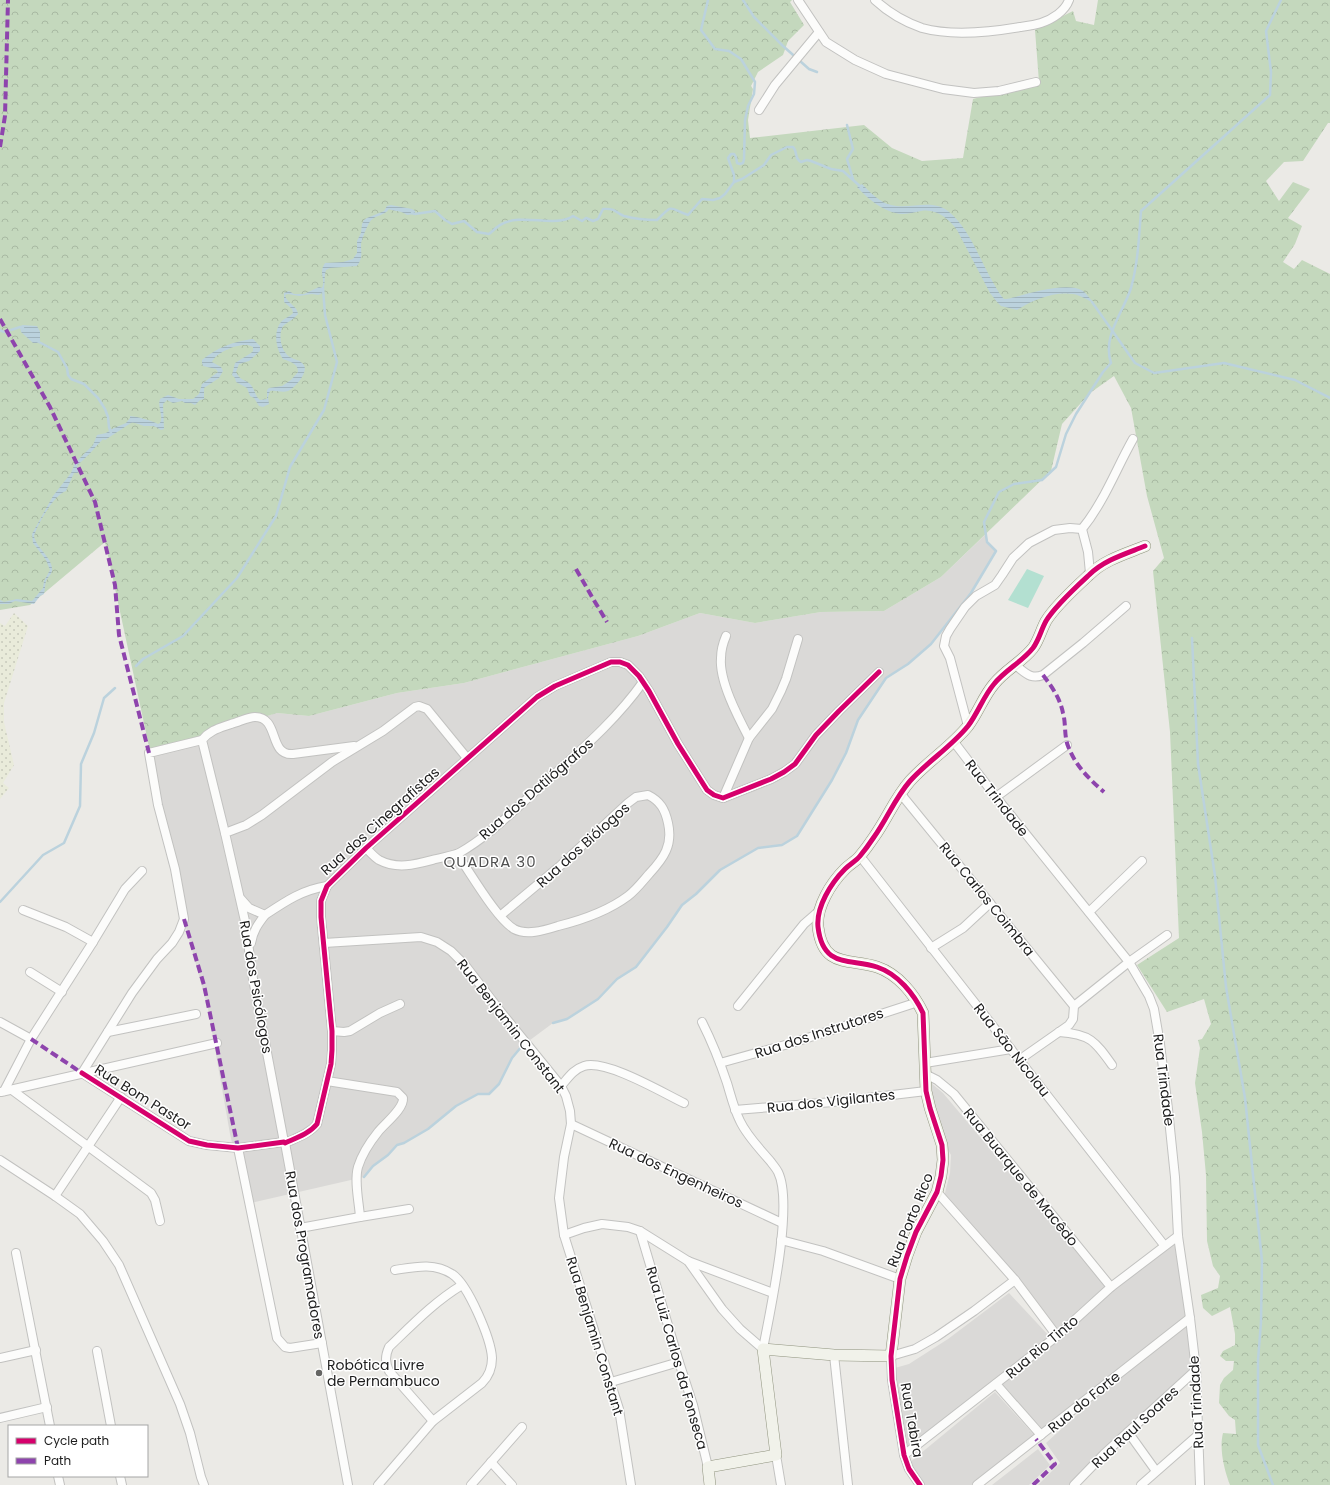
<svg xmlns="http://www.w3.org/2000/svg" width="1330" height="1485" font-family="Poppins,sans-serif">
	<defs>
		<pattern id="farmland-dots" width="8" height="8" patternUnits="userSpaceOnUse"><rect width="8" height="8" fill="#e9ebda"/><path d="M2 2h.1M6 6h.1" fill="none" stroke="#c7c9bb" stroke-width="1.8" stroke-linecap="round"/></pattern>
		<pattern id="forest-crowns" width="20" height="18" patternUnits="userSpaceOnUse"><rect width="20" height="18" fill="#c4d8bd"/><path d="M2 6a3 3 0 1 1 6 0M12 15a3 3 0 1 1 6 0" fill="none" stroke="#a8b9a2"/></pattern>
		<pattern id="water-rules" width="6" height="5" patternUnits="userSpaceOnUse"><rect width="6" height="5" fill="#bbd2dd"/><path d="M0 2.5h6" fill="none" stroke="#a0b4bd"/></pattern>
	</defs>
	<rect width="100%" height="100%" fill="#ebeae6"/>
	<g fill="#dad9d7">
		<path d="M986 534 987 542 996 551 971 593 931 644 908 664 886 678 858 720 846 753 832 780 797 836 782 845 758 848 720 870 696 894 682 905 667 927 636 967 617 979 598 999 567 1019 553 1023 522 1046 512 1058 499 1084 489 1094H478L456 1106 428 1129 404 1143 397 1145 388 1155 373 1166 364 1177 246 1204 230 1134 208 1009 168 861 146 752 277 713 309 716 397 693 464 683 638 636 700 613 755 623 821 612 884 611 941 577Z"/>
		<path d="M931 1083 943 1093 1105 1286 1056 1330 944 1197 950 1173 951 1155 943 1141 933 1110Z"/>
		<path d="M1174 1242 1187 1317 1045 1434 1002 1385 1061 1337 1113 1291Z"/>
		<path d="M1009 1293 1050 1337 993 1380 906 1454 902 1432 895 1368 909 1364 948 1339Z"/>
		<path d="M1188 1323 1194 1370 1084 1469 1071 1485H1038L1060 1463 1046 1443 1108 1387Z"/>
		<path d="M995 1392 1037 1438 977 1485H922L909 1463Z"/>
		<path d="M1038 1449 1050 1465 1029 1485H992Z"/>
	</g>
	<path fill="url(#farmland-dots)" d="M14 613 28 626 4 703V722L14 765 3 783 9 788 0 799V623L5 626Z"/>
	<path fill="url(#forest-crowns)" d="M0 0H792L790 2 804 25 788 41 783 55 758 72 751 86 753 89 748 120 750 138 864 125 892 148 922 161 963 158 973 99 1039 82 1035 30 1073 11 1076 21 1094 25 1098 0H1330V123H1328L1303 161 1284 162 1266 181 1279 201 1293 182 1310 189 1288 218 1302 226 1295 244 1283 262 1294 269 1302 260 1330 274V1485H1230C1224 1470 1219 1448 1223 1433L1236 1434 1235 1420 1229 1416 1219 1403 1220 1385 1224 1378 1233 1370 1234 1361H1226L1220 1356 1223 1351 1235 1345V1334L1230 1307 1212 1316 1203 1308 1201 1295 1218 1288 1220 1276 1213 1266 1207 1241 1206 1175 1202 1132 1195 1083 1200 1048 1198 1040 1202 1039 1211 1024 1204 999 1167 1012 1137 965 1179 938 1170 732 1153 571 1164 558 1147 496 1131 408 1114 376 1090 393 1062 424 1051 471 941 577 884 611 821 612 755 623 700 613 638 636 464 683 397 693 309 716 277 713 150 751 105 542 30 605 0 610Z"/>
	<path fill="#b3e0d1" d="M1027 569 1044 576 1028 608 1008 600Z"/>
	<g fill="url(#water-rules)">
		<path d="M862 184C870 192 880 203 891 205 910 210 931 198 948 211 969 227 980 261 994 284 997 289 1000 295 1004 299 1010 299 1013 297 1019 296 1034 292 1069 282 1083 291 1087 294 1090 299 1094 303 1087 300 1080 295 1073 294 1055 291 1032 300 1017 310L1001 306 997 302 990 293 957 230C949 219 936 208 921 211 915 212 908 214 902 214 885 213 868 199 857 187Z"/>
		<path d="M391 205 412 209 415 211V214L407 215C401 210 396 212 389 209 384 217 374 214 369 223 366 229 362 238 361 244 361 253 363 258 357 266L330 268 326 270C323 279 327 286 321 294L318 295 312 294 299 296 288 294 285 295C287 304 297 305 298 314 294 320 284 323 282 328 278 338 282 354 292 358 295 360 300 360 303 364 310 371 295 388 288 391 282 393 276 390 270 391L268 397 269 404 263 407 259 406 254 398 250 396 247 388 236 382 235 378 232 375 235 363 251 353 253 351V347C243 340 216 352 212 362L221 367 223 371 219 378 204 388V399L200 400 195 405 191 403H185L182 401 173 403 167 400 163 404 164 429 161 430C155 425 151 426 144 426 139 425 136 422 131 423L105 440 103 439C95 447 87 458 77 465L78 473H74L66 491C54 495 38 523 34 536 36 548 53 558 52 570 52 574 48 577 46 581 45 585 45 590 44 594L40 596 34 604 15 601 9 604H0V600L4 602 17 599 32 601 43 588 44 581 50 570 46 560 33 543 32 534 53 496 71 473 75 463 93 445 97 435 106 433 112 429 126 423 130 418V416C139 417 150 420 158 424L160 423C164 415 157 408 160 399L168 395 179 399H193L199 394 202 384 218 372 216 369 203 366 202 363V360C216 348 235 341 253 339L260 346V351L249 361 239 364 236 372C241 382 246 379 251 385 255 390 255 396 260 400L267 399V390L269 388 282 386 291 380 298 372C298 363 290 362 283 359 276 349 273 332 281 322 284 318 290 317 293 313L292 309 284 302V293L289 291 294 294H304L319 287 322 288C326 279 318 273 325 263L343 262 353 259 357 253V241L361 233 362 224 364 220 367 218 384 211 387 206Z"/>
		<path d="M22 325 37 326 40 332V343H33L21 332 20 327Z"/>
	</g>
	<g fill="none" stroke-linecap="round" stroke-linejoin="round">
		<g stroke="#bbd2dd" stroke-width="2.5">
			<path d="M708 0 701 30 715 49 729 51 741 59 755 82 754 94 748 106 745 120 744 159 743 163 740 164 737 163 736 157 734 154H731L728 158 734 175V182"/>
			<path d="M743 0 754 17 783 46 809 69 817 72"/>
			<path d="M847 125 853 149 847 159 853 179"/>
			<path d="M412 213 415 214 435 211 445 220 452 224 464 221 477 232 489 234C493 231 497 226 502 224 522 213 556 228 573 216L582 221 586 218 593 221 598 219 603 209C617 208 615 213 624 216 635 219 646 220 657 220 674 203 668 208 688 215L702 199 713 200 720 198 725 194 734 182 742 179 764 165 771 155 787 147H793C798 152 794 159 801 162L807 160 811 161 831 169 843 171 862 188"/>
			<path d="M1092 302 1135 363 1154 373 1224 363 1295 380 1330 398"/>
			<path d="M0 330 4 332"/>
			<path d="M11 330 20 327 23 328"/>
			<path d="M37 341 58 352 67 368 68 375 71 379 84 384 98 398 105 409 108 417 109 427 111 433"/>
			<path d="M1192 638 1198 764 1215 876 1226 987 1245 1098 1262 1261 1261 1322 1258 1360V1445L1273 1485"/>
			<path d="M136 666 143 659 183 636 237 578 276 516 290 467 324 410 337 362 325 315 323 288"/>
			<path d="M0 902 43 855 64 843 80 806 81 764 94 733 104 698 115 688"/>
			<path d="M553 1023 567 1019 598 999 617 979 636 967 667 927 682 905 696 894 720 870 758 848 782 845 797 836 832 780 846 753 858 720 886 678 908 664 931 644 971 593 996 551 987 542 984 522 999 492 1014 484 1042 480 1056 467 1066 434 1076 414 1103 372 1111 363C1102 336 1123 313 1131 288 1138 263 1139 237 1141 211L1270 95 1271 72 1266 31 1281 0"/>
			<path d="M364 1177 373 1166 388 1155 397 1145 404 1143 428 1129 456 1106 478 1094H489L499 1084 512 1058 522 1046"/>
		</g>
		<defs>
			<g id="street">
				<path d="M798 0 826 42 855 60 886 74 943 89 974 93 999 91 1036 82"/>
				<path d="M875 0C889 13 905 22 922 28 951 36 991 32 1020 27 1027 26 1035 25 1041 23 1053 19 1065 11 1069 0"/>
				<path d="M759 110 775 85 819 32"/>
				<path d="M1090 573 1088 552 1082 529C1104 502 1116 469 1133 439"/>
				<path d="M726 636C723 643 721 650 721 658 719 681 738 717 749 738"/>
				<path d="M1015 665C1025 672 1030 680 1043 675L1083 643 1126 606"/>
				<path d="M968 726 950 658 944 646 946 636 950 629 965 607 976 596 995 585 1002 575 1013 558 1029 543 1054 530 1070 528 1082 529"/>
				<path d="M954 742 996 797 1129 962 1149 996 1154 1009 1160 1044 1168 1109 1175 1177 1178 1236 1190 1318 1196 1370 1200 1485"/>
				<path d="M900 793 1074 1006"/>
				<path d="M996 797 1067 745"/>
				<path d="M723 798 749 738 772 709 781 691 786 679 798 639"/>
				<path d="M225 833 202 740C210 730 220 728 231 724 239 722 248 717 255 717 280 717 268 756 293 754L354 746"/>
				<path d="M366 848C370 852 374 857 379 860 398 870 417 864 436 859 443 857 452 856 459 853 489 836 514 810 539 788 576 754 614 723 643 682"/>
				<path d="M457 854C470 872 496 918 514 929 527 936 545 930 558 926 582 920 608 911 628 896 636 890 642 882 649 874 664 858 673 845 668 823 665 809 660 801 648 795L636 797 628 803 561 865 500 916"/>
				<path d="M860 856 1164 1245"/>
				<path d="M241 899 249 908 265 915C286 901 302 890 327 886"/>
				<path d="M23 910 66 927 93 942"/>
				<path d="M1089 912 1142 861"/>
				<path d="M251 943C253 931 258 924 265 915"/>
				<path d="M324 943 421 937 437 942 451 951 465 965 501 1012 561 1086 566 1096 570 1111 571 1124 564 1157 559 1198 564 1235 619 1409 631 1485"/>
				<path d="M931 948 963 928 990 903"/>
				<path d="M30 972 62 992"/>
				<path d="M738 1006 804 924 819 911"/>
				<path d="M0 1022 31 1039"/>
				<path d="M702 1022C712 1042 720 1062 727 1083 731 1096 734 1109 740 1121 747 1136 760 1149 771 1162 773 1165 776 1168 778 1172 794 1204 770 1311 763 1349"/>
				<path d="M332 1031 344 1032 350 1031 380 1013 400 1004"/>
				<path d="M108 1032 196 1014"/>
				<path d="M1059 1032C1090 1034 1095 1041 1112 1065"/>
				<path d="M1019 1060 1069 1025 1073 1019 1074 1006 1129 962 1167 935"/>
				<path d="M720 1063 792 1043 918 1002"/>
				<path d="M925 1063 1011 1049"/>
				<path d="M82 1073 189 1141 207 1145 238 1148 284 1142 285 1143C296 1138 309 1134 317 1124L331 1064 332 1050V1031L321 917V901L327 886 366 848 537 697 555 686 611 662H620L628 665 639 676 649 691 678 744 707 790 714 795 723 798 771 779 784 772 795 764 816 735 839 711 879 672"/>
				<path d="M82 1073 132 993 157 959 172 943 179 932 184 919 175 869 158 805 149 753 202 740"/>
				<path d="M925 1074 937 1080 954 1094 1111 1287"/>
				<path d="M327 1081 397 1092 403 1098C404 1109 385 1123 378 1132 370 1142 362 1154 358 1167 354 1181 359 1202 360 1217"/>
				<path d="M561 1086C568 1078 574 1069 584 1066 606 1059 663 1093 684 1103"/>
				<path d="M12 1090 151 1193 155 1200 160 1221"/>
				<path d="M4 1091 31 1039 93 942 125 889 142 871"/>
				<path d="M1 1092 217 1043"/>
				<path d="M735 1110 833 1102 926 1091"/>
				<path d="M571 1124 782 1223"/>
				<path d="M284 1142 253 979 245 921 225 833 246 825 262 815 332 762 383 731 415 707 419 706 427 709 467 758"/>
				<path d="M285 1143 348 1485"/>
				<path d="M238 1148 277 1338 285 1347 290 1348 322 1343"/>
				<path d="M0 1160 55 1196 80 1214 103 1241 119 1265 180 1404 190 1433 201 1477 204 1485"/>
				<path d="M937 1192 1015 1280 1057 1336"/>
				<path d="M55 1196 121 1097"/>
				<path d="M300 1228 360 1217 409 1209"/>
				<path d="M640 1231 679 1362 693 1405 708 1467"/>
				<path d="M564 1235 584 1228 602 1224 628 1227 640 1231 688 1261 722 1309 740 1329 763 1349"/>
				<path d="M781 1240 823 1251 900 1279"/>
				<path d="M16 1253 50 1426"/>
				<path d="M688 1261 773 1293"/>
				<path d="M97 1351 111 1426"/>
				<path d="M834 1355 848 1485"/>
				<path d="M0 1358 36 1350"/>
				<path d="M611 1382 679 1362"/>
				<path d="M996 1384 1041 1435"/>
				<path d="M0 1418 47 1407"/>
				<path d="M433 1421 389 1371C385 1362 385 1356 389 1347 412 1325 434 1302 462 1285"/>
				<path d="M1128 1432 1156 1471"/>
				<path d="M776 1455 781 1485"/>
				<path d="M904 1455 1057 1336 1111 1287 1178 1236"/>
				<path d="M491 1462 512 1485"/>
				<path d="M58 1476 60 1485"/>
				<path d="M120 1476 122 1485"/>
				<path d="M378 1485 433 1421 482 1383C489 1376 492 1368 492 1358 491 1339 468 1284 452 1274 434 1262 414 1267 395 1270"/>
				<path d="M471 1485 522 1427"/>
				<path d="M920 1485 909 1469 904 1455 892 1380 891 1356 915 1349 936 1337 974 1311 1015 1280"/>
				<path d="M977 1485 1190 1318"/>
				<path d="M1074 1485 1104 1454 1196 1370"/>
				<path d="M1141 1485 1198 1435"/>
			</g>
			<path id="secondary" d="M710 1485 708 1467 776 1455 763 1349 834 1355 891 1356 900 1279 907 1256 916 1232 937 1192 941 1176 943 1160 942 1145 930 1108 926 1091 923 1013C914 994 898 974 877 967 850 958 823 969 818 927 816 907 831 883 845 869 850 864 856 861 860 856 865 850 870 843 874 837 887 819 895 798 910 781 928 761 951 747 968 726 978 713 983 697 994 684 1005 670 1022 662 1033 648 1039 640 1041 630 1046 621 1055 606 1076 587 1089 575 1104 560 1125 554 1145 546"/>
		</defs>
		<use href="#street" stroke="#c2c2c0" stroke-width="10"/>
		<use href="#secondary" stroke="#90947f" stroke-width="12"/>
		<use href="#street" stroke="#fcfcfb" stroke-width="8"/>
		<use href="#secondary" stroke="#f1f2ea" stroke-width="11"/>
		<g stroke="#8e44ad" stroke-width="4" stroke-dasharray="8 4" stroke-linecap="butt">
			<path d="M0 147 5 116 8 0"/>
			<path d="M0 319 50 407 95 502 115 585 119 635 149 753"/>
			<path d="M576 569 592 597 607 622"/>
			<path d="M1043 675C1052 687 1060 698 1063 713 1066 723 1064 736 1068 746 1075 765 1089 779 1104 792"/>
			<path d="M184 919 204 985 238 1148"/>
			<path d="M31 1039 82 1073"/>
			<path d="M1033 1485 1055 1464 1036 1439"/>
		</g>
		<defs>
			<g id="cycleway">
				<path d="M82 1073 189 1141 207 1145 238 1148 284 1142 285 1143C296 1138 309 1134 317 1124L331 1064 332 1050V1031L321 917V901L327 886 366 848 537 697 555 686 611 662H620L628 665 639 676 649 691 678 744 707 790 714 795 723 798 771 779 784 772 795 764 816 735 839 711 879 672"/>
				<path d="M920 1485 909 1469 904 1455 892 1380 891 1356 900 1279 907 1256 916 1232 937 1192 941 1176 943 1160 942 1145 930 1108 926 1091 923 1013C914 994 898 974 877 967 850 958 823 969 818 927 816 907 831 883 845 869 850 864 856 861 860 856 865 850 870 843 874 837 887 819 895 798 910 781 928 761 951 747 968 726 978 713 983 697 994 684 1005 670 1022 662 1033 648 1039 640 1041 630 1046 621 1055 606 1076 587 1089 575 1104 560 1125 554 1145 546"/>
			</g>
		</defs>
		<use href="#cycleway" stroke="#fff" stroke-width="8"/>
		<use href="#cycleway" stroke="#d6006c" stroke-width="5"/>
	</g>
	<circle fill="#656563" stroke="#fff" stroke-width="1.5" cx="319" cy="1373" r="4"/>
	<g text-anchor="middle" stroke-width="3" stroke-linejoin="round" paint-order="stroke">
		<g font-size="14" fill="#1d1d1d" stroke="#fff">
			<text transform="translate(536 789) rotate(-41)" y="5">Rua dos Datilógrafos</text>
			<text transform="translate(997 798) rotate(52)" y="5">Rua Trindade</text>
			<text transform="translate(380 821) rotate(-42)" y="5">Rua dos Cinegrafistas</text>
			<text transform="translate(583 845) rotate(-42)" y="5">Rua dos Biólogos</text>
			<text transform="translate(987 899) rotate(51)" y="5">Rua Carlos Coimbra</text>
			<text transform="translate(256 987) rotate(80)" y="5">Rua dos Psicólogos</text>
			<text transform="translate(511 1026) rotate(52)" y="5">Rua Benjamin Constant</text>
			<text transform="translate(819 1033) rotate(-18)" y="5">Rua dos Instrutores</text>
			<text transform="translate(1012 1050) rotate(52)" y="5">Rua São Nicolau</text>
			<text transform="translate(1164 1080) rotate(83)" y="5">Rua Trindade</text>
			<text transform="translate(143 1097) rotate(32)" y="5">Rua Bom Pastor</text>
			<text transform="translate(831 1101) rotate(-6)" y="5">Rua dos Vigilantes</text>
			<text transform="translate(676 1173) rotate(25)" y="5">Rua dos Engenheiros</text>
			<text transform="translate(1021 1177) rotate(51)" y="5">Rua Buarque de Macêdo</text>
			<text transform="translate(910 1220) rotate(-68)" y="5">Rua Porto Rico</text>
			<text transform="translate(305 1255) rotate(80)" y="5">Rua dos Programadores</text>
			<text transform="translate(595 1336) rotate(73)" y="5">Rua Benjamin Constant</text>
			<text transform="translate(1042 1347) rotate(-40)" y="5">Rua Rio Tinto</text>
			<text transform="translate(677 1358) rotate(74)" y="5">Rua Luiz Carlos da Fonseca</text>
			<text transform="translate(1084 1402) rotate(-39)" y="5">Rua do Forte</text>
			<text transform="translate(1196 1402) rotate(-93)" y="5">Rua Trindade</text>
			<text transform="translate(912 1420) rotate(80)" y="5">Rua Tabira</text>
			<text transform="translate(1135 1427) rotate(-43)" y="5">Rua Raul Soares</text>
		</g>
		<g font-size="14" fill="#1d1d1d" stroke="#fff" text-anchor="start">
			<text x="327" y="1370">Robótica Livre<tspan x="327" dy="16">de Pernambuco</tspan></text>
		</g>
		<g font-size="15" letter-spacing="1" fill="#505050" stroke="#fff">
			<text x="490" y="867">QUADRA 30</text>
		</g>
	</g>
	<rect x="8" y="1425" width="140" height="52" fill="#ffffff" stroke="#a5a5a5"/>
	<rect x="16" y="1438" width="20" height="6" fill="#d6006c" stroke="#a5a5a5"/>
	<text x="44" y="1445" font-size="12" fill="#1d1d1d">Cycle path</text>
	<rect x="16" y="1458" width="20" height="6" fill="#8e44ad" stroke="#a5a5a5"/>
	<text x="44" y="1465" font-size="12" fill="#1d1d1d">Path</text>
</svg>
